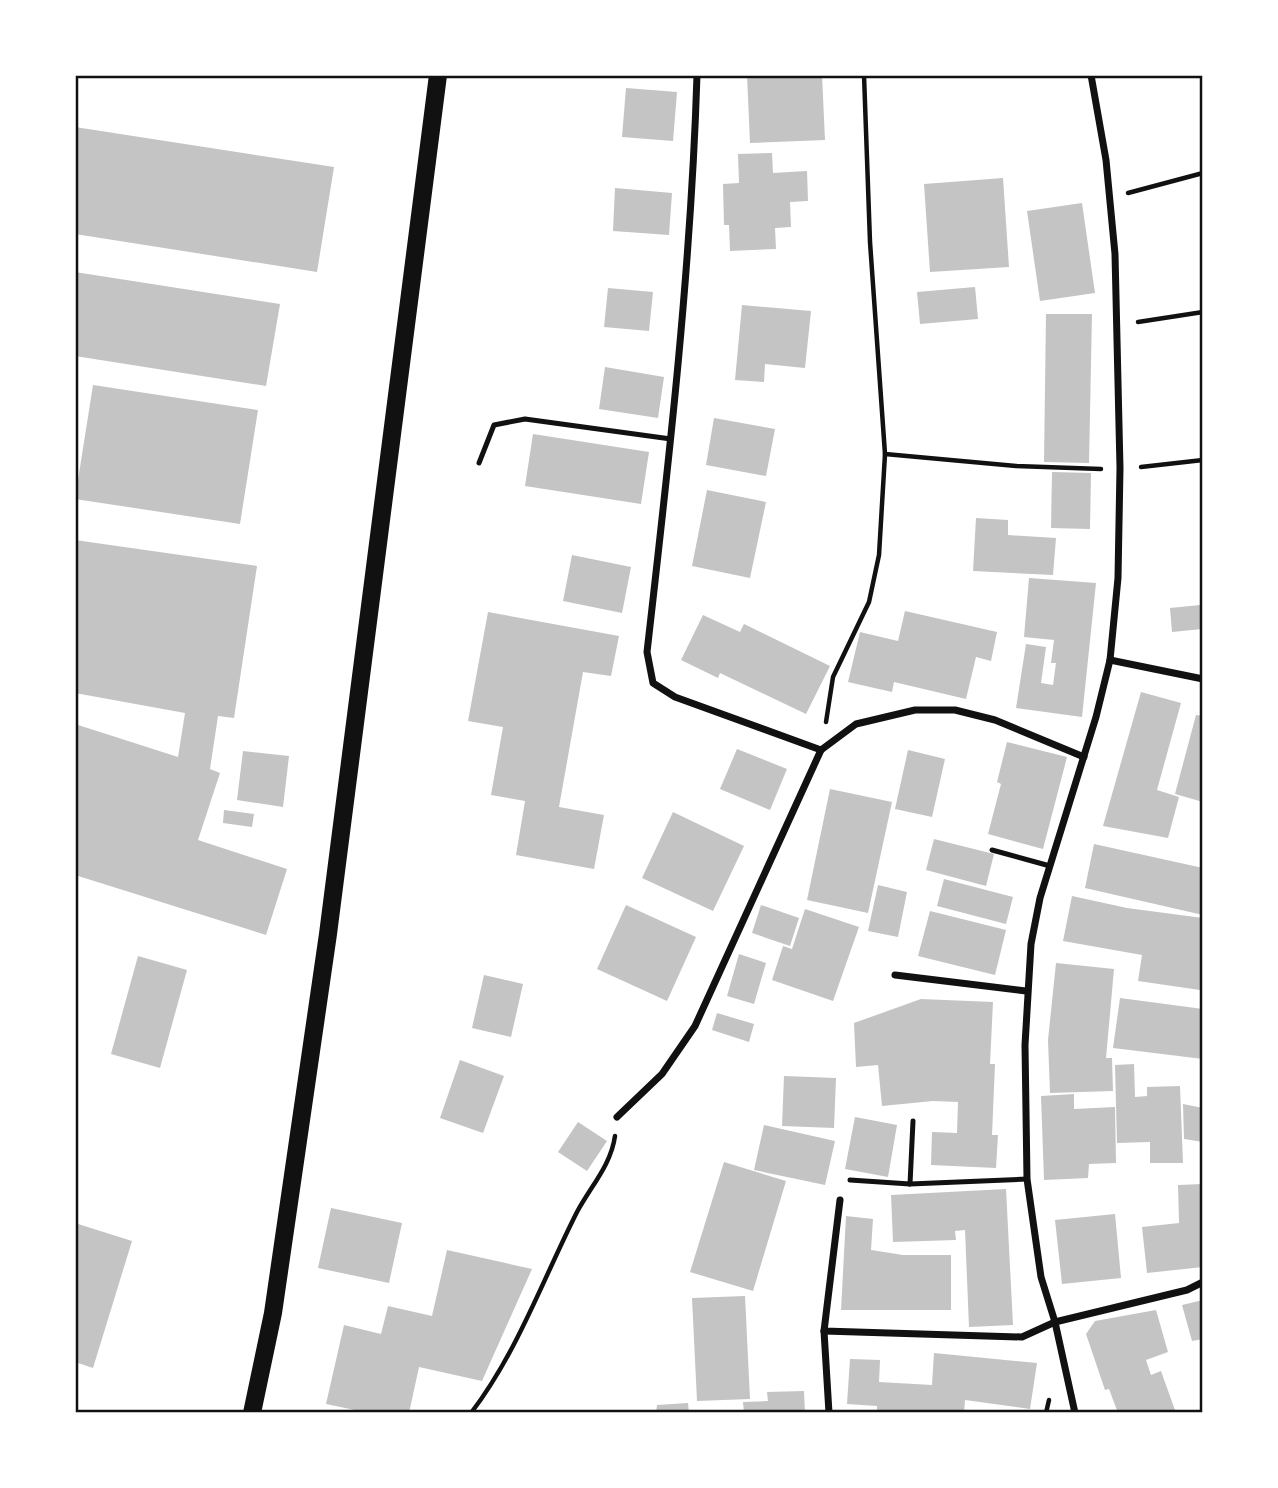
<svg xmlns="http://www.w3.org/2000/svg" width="1278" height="1488" font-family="'Playfair Display',serif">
	<rect width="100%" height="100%" fill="#fff"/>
	<g fill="#c4c4c4">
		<path d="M747 75H822L825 140 750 143Z"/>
		<path d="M626 88 677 92 673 141 622 137Z"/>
		<path d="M75 127 334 167 317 272 75 234Z"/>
		<path d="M772 153 773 173 807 171 808 201 790 202 791 227 775 228 776 249 730 251 729 225H724L723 184 739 183 738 154Z"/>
		<path d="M1003 178 1009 267 930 272 924 184Z"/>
		<path d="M615 188 672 193 669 235 613 231Z"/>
		<path d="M1082 203 1095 293 1040 301 1027 211Z"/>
		<path d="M75 272 280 304 266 386 75 356Z"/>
		<path d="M975 287 978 319 920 324 917 292Z"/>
		<path d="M608 288 653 292 649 331 604 327Z"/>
		<path d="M742 305 811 311 805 368 765 364 764 382 735 380Z"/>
		<path d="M1046 314H1092L1089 463 1044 462Z"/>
		<path d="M605 367 664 377 658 418 599 409Z"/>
		<path d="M93 385 258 410 240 524 75 499Z"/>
		<path d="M714 418 775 429 766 476 706 465Z"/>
		<path d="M533 434 649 452 641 504 525 486Z"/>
		<path d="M1052 472 1091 473 1090 529 1051 528Z"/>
		<path d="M707 490 766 502 750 578 692 566Z"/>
		<path d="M976 518 1008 520V535L1056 538 1053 575 973 571Z"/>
		<path d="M75 540 257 566 234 718 218 716 210 769 220 773 198 840 287 869 266 935 75 875V724L178 757 185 713 75 693Z"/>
		<path d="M572 555 631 567 622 613 563 601Z"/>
		<path d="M1029 578 1096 583 1082 717 1016 708 1026 644 1046 647 1041 683 1053 685 1056 663H1051L1054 640 1024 637Z"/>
		<path d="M1200 605 1202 629 1172 632 1170 608Z"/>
		<path d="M905 611 997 632 991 661 976 657 966 699 894 682 892 692 848 682 860 632 898 641Z"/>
		<path d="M488 612 619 636 611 676 583 672 559 807 604 815 594 869 516 855 525 801 491 795 503 727 468 721Z"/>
		<path d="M703 615 740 632 744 624 830 666 806 714 720 673 718 678 681 660Z"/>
		<path d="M1141 692 1181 703 1157 790 1179 797 1168 838 1103 826Z"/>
		<path d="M1196 715 1203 716V802L1175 794Z"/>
		<path d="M1007 742 1067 757 1043 849 988 834 1001 784 997 782Z"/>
		<path d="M737 749 787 769 770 810 720 789Z"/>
		<path d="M908 750 945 759 932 817 895 809Z"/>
		<path d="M243 751 289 756 283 807 237 800Z"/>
		<path d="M830 789 892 802 868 913 807 900Z"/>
		<path d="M224 810 254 814 252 827 223 823Z"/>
		<path d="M673 812 744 846 713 911 642 878Z"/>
		<path d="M934 839 994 854 986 886 926 870Z"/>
		<path d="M1094 844 1203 868V915L1085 888Z"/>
		<path d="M944 879 1013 897 1006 924 937 906Z"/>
		<path d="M878 885 907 892 898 937 868 931Z"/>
		<path d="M1072 896 1127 908 1203 918 1200 990 1138 981 1142 955 1063 941Z"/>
		<path d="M626 905 696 937 667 1001 597 969Z"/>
		<path d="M761 905 799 918 790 946 752 933Z"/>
		<path d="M805 909 859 927 833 1001 772 980 783 946 792 949Z"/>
		<path d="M930 911 1006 930 995 975 918 956Z"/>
		<path d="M739 954 766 963 754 1004 727 996Z"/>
		<path d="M138 956 187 970 160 1068 111 1054Z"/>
		<path d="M1056 963 1114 969 1106 1058H1112L1113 1091 1050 1093 1048 1040Z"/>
		<path d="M484 975 523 984 511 1037 472 1028Z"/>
		<path d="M1120 998 1203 1009V1059L1113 1048Z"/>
		<path d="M921 999 993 1002 990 1064H995L992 1135H998L996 1168 931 1165 932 1132 957 1133 958 1102 933 1101 882 1106 878 1065 856 1067 854 1023Z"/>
		<path d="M717 1013 754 1024 749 1042 712 1030Z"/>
		<path d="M460 1060 504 1076 483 1133 440 1118Z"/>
		<path d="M1134 1064 1135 1097 1147 1096V1087L1180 1086 1183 1163H1150V1142L1117 1143 1115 1065Z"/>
		<path d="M784 1076 836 1078 834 1128 782 1126Z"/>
		<path d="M1074 1094V1109L1115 1107 1116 1163 1089 1164 1088 1178 1044 1180 1041 1096Z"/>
		<path d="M1183 1104 1203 1108V1142L1184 1139Z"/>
		<path d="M855 1117 897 1125 888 1177 845 1169Z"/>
		<path d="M578 1122 607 1141 587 1171 558 1152Z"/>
		<path d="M764 1125 835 1141 825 1185 754 1170Z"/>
		<path d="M724 1162 786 1181 753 1291 690 1272Z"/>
		<path d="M1203 1184V1227L1200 1228 1203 1267 1147 1273 1142 1227 1179 1223 1178 1185Z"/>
		<path d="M1006 1189 1013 1325 969 1327 965 1230 955 1231 956 1240 893 1242 891 1195Z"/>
		<path d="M331 1208 402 1223 389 1283 318 1268Z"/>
		<path d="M1115 1214 1121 1278 1062 1284 1055 1220Z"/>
		<path d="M846 1216 873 1219 871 1250 903 1255H951V1310H841Z"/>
		<path d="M75 1223 132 1241 93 1368 75 1362Z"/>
		<path d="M447 1250 532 1269 482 1381 419 1367 409 1413H369L326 1404 344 1325 381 1334 388 1306 432 1316Z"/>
		<path d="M745 1296 750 1399 697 1401 692 1298Z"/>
		<path d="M1203 1300V1339L1192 1341 1182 1305Z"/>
		<path d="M1156 1310 1168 1352 1146 1360 1151 1375 1161 1371 1176 1413H1118L1109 1389 1105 1390 1086 1334 1095 1321Z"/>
		<path d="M934 1353 1037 1363 1030 1409 965 1400 964 1413H877V1406L847 1404 850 1359 880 1360 879 1382 932 1385Z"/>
		<path d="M804 1391 805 1413H744L743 1402 768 1401 767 1392Z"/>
		<path d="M688 1403 689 1413H656L657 1405Z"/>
	</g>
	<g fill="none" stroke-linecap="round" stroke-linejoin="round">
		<g stroke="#111" stroke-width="4.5">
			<path d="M1128 193 1203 173"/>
			<path d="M1138 322 1203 312"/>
			<path d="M885 454 1016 466 1101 469"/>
			<path d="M1141 467 1203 460"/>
			<path d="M826 722 833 677 869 602 879 555 885 454 870 242 864 75"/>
			<path d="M471 1413C517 1353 543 1279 577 1212 591 1186 611 1165 615 1136"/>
			<path d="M1046 1413 1049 1400"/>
		</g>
		<g stroke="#111" stroke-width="5">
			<path d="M479 463 494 425 525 419 671 439"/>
			<path d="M992 850 1050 866"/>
			<path d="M850 1180 910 1184 1027 1179"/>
			<path d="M910 1184 913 1121"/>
		</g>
		<g stroke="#111" stroke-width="7">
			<path d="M697 75C691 269 669 460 647 652L653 683 675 697 821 750 856 724 915 710H955L995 720 1084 757"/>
			<path d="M1110 660 1203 679"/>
			<path d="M895 975 1026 991"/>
			<path d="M617 1117 662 1074 695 1026 821 750"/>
			<path d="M840 1200 824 1331 1022 1337 1055 1322 1187 1290 1203 1282"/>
			<path d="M824 1331 829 1413"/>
			<path d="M1075 1413 1055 1322 1041 1277 1027 1179 1025 1045 1031 944 1040 898 1096 717 1110 660 1118 578 1120 468 1115 254 1106 160 1091 75"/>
		</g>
		<path stroke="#111" stroke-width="18" d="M252 1413 273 1313 328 934 438 75"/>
	</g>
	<rect width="1278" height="1488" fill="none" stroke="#ffffff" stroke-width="154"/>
	<rect x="77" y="77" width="1124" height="1334" fill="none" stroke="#111" stroke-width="2.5"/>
</svg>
